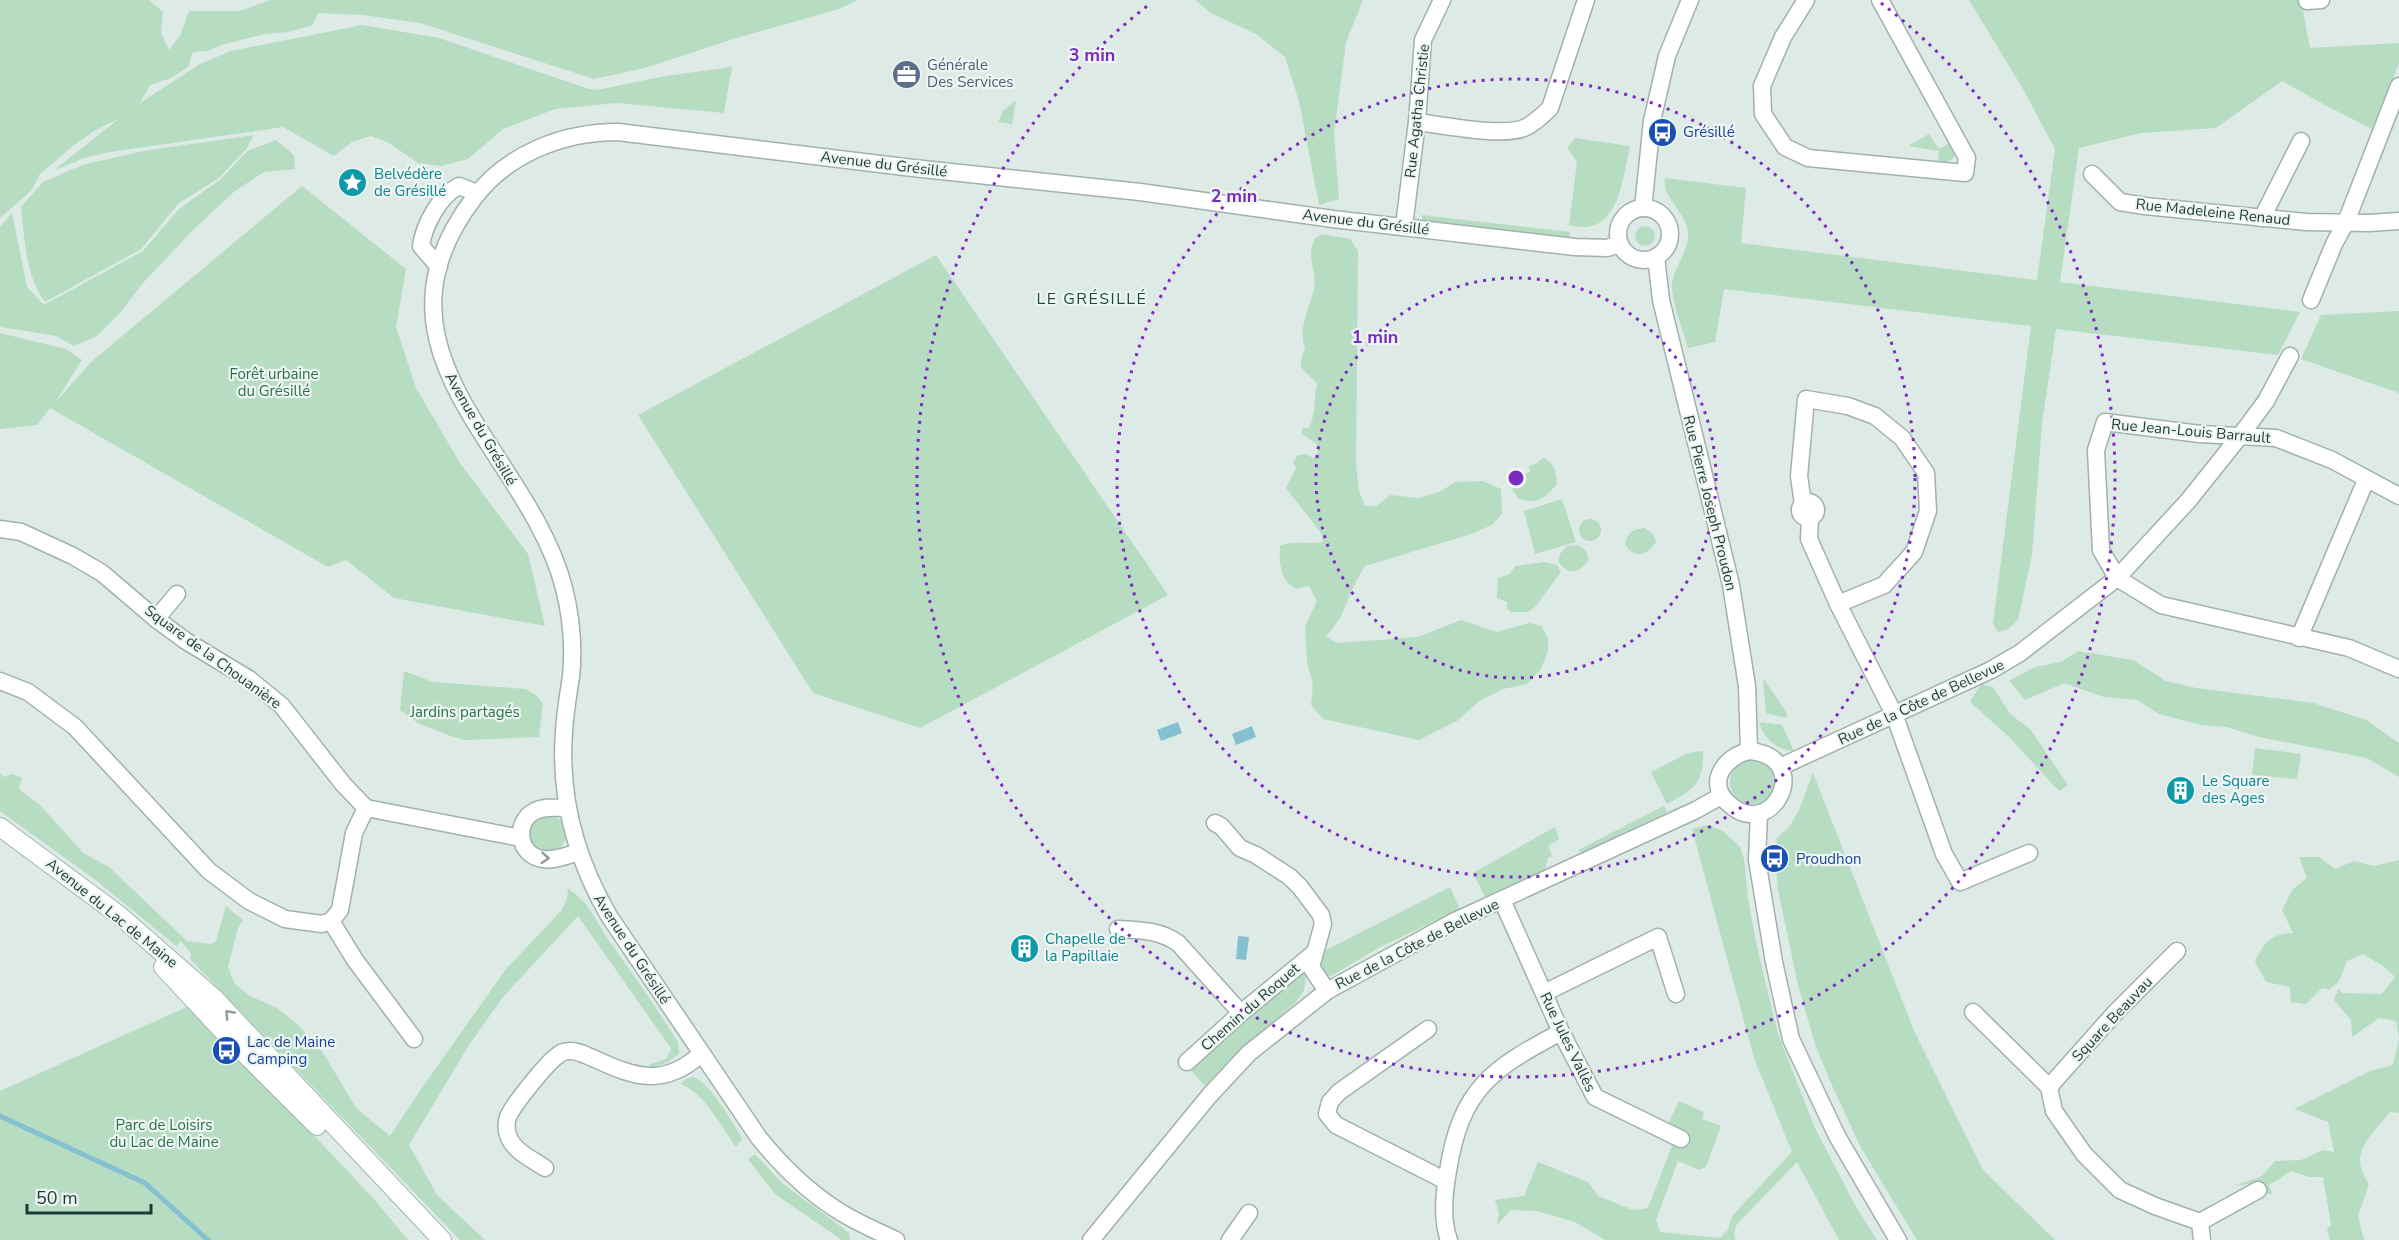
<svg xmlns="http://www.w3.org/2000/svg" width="2399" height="1240" font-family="'Nunito Sans',sans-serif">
	<rect width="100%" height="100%" fill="#deeae5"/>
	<g fill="#b6dcc2">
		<path d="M0 0H149L163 12 161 33 169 50 180 36 189 11H240L270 0H858L836 10 733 39 645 68 594 79 420 23 363 15 318 13 313 25 288 32 265 34 221 45 208 51 193 52 188 67 169 79 150 85 140 103 200 64 231 51 362 25 439 38 589 89 597 90 665 76 732 67 724 113 617 103 555 109 503 129 468 159 441 166 418 163 389 143 371 136 352 142 334 156 283 127 110 152 84 158 53 171 120 118 94 131 74 145 39 175 32 190 0 218Z"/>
		<path d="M1195 0H1363L1346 42 1334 133 1339 199 1319 205 1299 101 1285 57 1256 34 1211 13Z"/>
		<path d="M1969 0H2301L2310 48 2399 43V63L2374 130 2325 105 2282 81 2216 128 2141 133 2079 148 2060 282 2300 312 2278 355 2056 329 2042 424 2032 555 2018 620 2007 630 1998 632 1993 624 2031 326 1724 289 1715 342 1688 348C1684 333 1671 299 1672 285 1673 267 1690 251 1688 232 1685 211 1661 196 1665 178L1746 188 1741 243 2037 280 2055 149 2023 89Z"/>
		<path d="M1016 100 1012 124 998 122 1003 111Z"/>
		<path d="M1929 134 1939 149 1953 141 1957 151C1953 161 1948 163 1938 163L1939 151 1908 146Z"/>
		<path d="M254 135 247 148 219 178 179 203 141 249 45 302C25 275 25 239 21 207L43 182 85 164 149 150Z"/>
		<path d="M1575 138 1630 146C1622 180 1619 239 1569 225L1577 162 1567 148Z"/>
		<path d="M276 140 294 155 295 169 264 172 235 191 195 228 142 284 120 313 97 336 74 346 56 336 0 327V227L12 213 27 287 44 305 143 251 179 209 221 179 247 151Z"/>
		<path d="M302 186 406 269 396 327 416 388 460 463 528 554 545 626 394 598 346 560 328 567 50 408 37 425 0 429V333L66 349 82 360 54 404 91 362Z"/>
		<path d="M1422 215 1570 232V240L1422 223Z"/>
		<circle cx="1645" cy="236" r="10"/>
		<path d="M1322 234 1350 239 1358 251 1356 464 1359 491 1365 506H1377L1390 495 1419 498 1439 492 1456 482 1483 481 1501 489 1502 514 1492 525 1468 535 1365 566 1356 581 1340 618 1326 637 1338 643 1418 637 1461 620 1497 632 1529 623 1542 626 1548 639V651L1541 669 1527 684 1503 689 1479 701 1457 721 1419 740 1323 719 1311 705 1313 684 1307 662 1305 627 1317 601 1309 586 1297 589C1280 581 1279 563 1280 546 1294 540 1308 545 1323 542L1321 533 1286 488 1296 468 1293 462 1298 455 1306 454 1313 458 1318 452 1317 444 1302 434V428H1309C1316 413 1314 399 1317 383 1304 370 1295 369 1305 349 1298 326 1309 310 1314 289 1317 276 1310 264 1311 251 1311 247 1314 242 1315 238Z"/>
		<path d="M936 255 1168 595 920 728 813 693 638 415Z"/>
		<path d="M2399 311V393L2301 359 2321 315Z"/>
		<path d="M1543 458C1554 461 1557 474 1557 484 1545 498 1537 506 1518 498L1512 489C1513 477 1519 475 1530 472L1529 466 1537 463Z"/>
		<path d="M1562 499 1576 542 1535 554 1524 511Z"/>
		<circle cx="1590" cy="530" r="11"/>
		<path d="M1645 528 1653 534 1656 542C1646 555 1637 560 1625 545 1627 532 1633 529 1645 528Z"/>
		<path d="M1578 545 1586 551 1589 560C1579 572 1570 577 1558 562L1560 554 1567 546Z"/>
		<path d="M1544 562 1557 565 1561 572 1535 607 1528 612H1511L1507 608V602L1497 598 1498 578 1510 574 1515 566Z"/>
		<path d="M2078 651 2133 660 2166 681 2196 688 2313 703 2366 720 2399 743V777L2367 758 2259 737 2227 727 2202 725 2159 714 2137 700 2104 697 2064 683 2025 700 2009 681 2035 667 2061 662Z"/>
		<path d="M404 671 433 682 526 689 537 696 543 703 539 737 466 740 453 737 418 723 400 710Z"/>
		<path d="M1763 678 1787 713 1786 718 1766 713Z"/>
		<path d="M1981 684 1993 687 2010 714 2030 729 2068 785 2059 791 2008 736 1970 702Z"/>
		<path d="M1759 722 1782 725 1794 751C1777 750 1764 739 1759 722Z"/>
		<path d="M2255 748 2301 754 2297 779 2252 775Z"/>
		<path d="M1703 751C1705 782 1692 791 1667 804L1651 772 1688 753Z"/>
		<circle cx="1752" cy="782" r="22"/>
		<path d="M1813 773 1915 1033 1983 1170 2055 1240H1917L1861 1148 1830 1081 1815 1044 1798 985 1778 890 1775 852 1777 838 1789 827 1799 810Z"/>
		<path d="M0 774 5 777 12 774 22 778 19 789 40 805 83 853 109 867 187 941 211 944 216 941 226 906 243 920 238 928 228 967 235 984 250 996 277 1008 297 1024 324 1054 356 1108 390 1136 426 1082 506 969 561 911 567 899 568 889C589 901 595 920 608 939 632 973 656 1007 678 1042L679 1054 666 1063 652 1067 648 1065 666 1059 671 1050 670 1047 578 916 503 997 469 1045 409 1145 437 1195 485 1240H460L190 959 191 953 181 941 176 946 97 881 0 811Z"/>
		<path d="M1664 806 1667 812 1581 853 1578 850Z"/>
		<circle cx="547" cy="834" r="19"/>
		<path d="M1708 825 1723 831 1740 847 1744 859 1748 898 1757 947 1778 1034 1815 1128 1855 1205 1877 1240H1839L1797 1162 1737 1224 1734 1233 1735 1240H1605L1575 1222 1537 1211 1511 1210 1497 1225 1499 1213 1495 1200 1524 1196 1538 1162 1588 1182 1598 1196 1633 1210 1648 1208 1673 1143 1681 1146 1687 1133 1668 1124 1679 1101 1704 1112 1702 1119 1721 1126 1706 1167 1699 1170 1678 1161 1656 1220 1660 1232 1720 1238 1728 1230 1732 1216 1792 1152 1754 1058 1692 829Z"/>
		<path d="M1555 827 1559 839 1548 846 1552 856 1548 858 1545 870 1485 897 1473 873Z"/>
		<path d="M2299 857H2319L2335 869 2354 861 2374 866 2399 860V1113L2390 1112C2371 1136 2347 1153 2369 1184L2358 1216 2364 1240H2330L2327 1229 2331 1225 2323 1177H2309L2291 1171 2269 1185 2272 1194H2267L2257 1183 2234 1186 2262 1176 2275 1161 2301 1160 2323 1150 2334 1152 2328 1122 2294 1109 2370 1071 2393 1065 2399 1039 2396 1021 2379 1018 2352 1037 2351 1020 2334 1000 2338 989 2342 993 2382 994 2395 977 2386 968 2363 954 2347 961 2339 981 2329 990 2322 988 2306 1004 2291 1002 2290 987 2266 982 2255 962C2263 943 2272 933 2293 933L2282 910 2293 889 2307 878Z"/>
		<path d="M1450 887 1460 909 1380 947 1331 976 1323 975 1319 967 1322 952Z"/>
		<path d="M1304 971 1306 977 1304 990 1296 1002 1232 1058 1205 1086 1192 1072 1193 1063Z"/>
		<path d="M191 1005 373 1198 408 1240H0V1091Z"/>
		<path d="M693 1077C710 1082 731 1121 741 1136L742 1139 736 1147C722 1128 703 1090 680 1084L686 1079Z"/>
		<path d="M755 1154 783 1184 843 1228 849 1233 850 1240H842L775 1194 748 1159Z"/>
	</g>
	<g fill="#84c0d0">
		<path d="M1178 722 1182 733 1161 741 1157 730Z"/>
		<path d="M1252 726 1256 737 1236 745 1232 734Z"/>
		<path d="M1238 936 1249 937 1246 960 1236 959Z"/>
	</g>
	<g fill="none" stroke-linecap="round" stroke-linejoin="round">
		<path stroke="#84c0d0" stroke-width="5" d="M0 1116 145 1183 208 1240"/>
		<defs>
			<g id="street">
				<path d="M1806 0 1783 37 1762 86 1763 114 1785 147 1808 158 1965 173 1967 158 1880 0"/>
				<path d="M2307 1 2321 0"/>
				<path d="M1417 122C1443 125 1501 137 1524 128 1534 124 1543 115 1550 108L1586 0"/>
				<path d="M2092 174 2120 202 2145 206 2306 222 2369 223 2399 221"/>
				<path d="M1643 208 1652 121 1667 56 1690 0"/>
				<circle cx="1644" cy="234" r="26"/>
				<path d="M2262 218 2301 141"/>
				<path d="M1404 226 1417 122 1423 40 1442 0"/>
				<path d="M1656 257 1661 300 1731 585 1747 686 1749 751"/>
				<path d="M439 267 421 246C424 225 440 195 459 186L477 193"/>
				<path d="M2311 300 2334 244 2346 222 2399 86"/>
				<path d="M2399 496 2332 460 2276 438 2200 434 2105 422 2096 450 2101 550 2117 578 2161 605 2349 648 2399 669"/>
				<circle cx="1808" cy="510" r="8"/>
				<path d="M1803 504 1799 476 1806 399 1848 406 1875 416 1902 438 1926 473 1928 511 1914 552 1884 585 1838 604 1809 539 1810 519"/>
				<path d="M0 529 21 532 73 556 102 573 156 619 186 641 249 679 282 706 343 784 366 808"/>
				<path d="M1838 604 1894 714 1944 854 1960 882 2029 853"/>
				<path d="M156 619 177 594"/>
				<path d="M2299 638 2366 480"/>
				<path d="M0 681 28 692 75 727 209 871 249 901 285 919 322 924 331 921 340 910 354 833 366 808 521 838"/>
				<path d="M1749 751C1817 757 1771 846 1727 802 1706 781 1726 756 1749 751Z"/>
				<path d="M1780 767 1991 670 2020 653 2117 578 2188 501 2240 436 2266 401 2290 356"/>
				<path d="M567 808C557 808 545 806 535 811 513 822 518 856 543 859 554 861 568 855 579 852"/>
				<path d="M1759 813 1757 860 1774 962 1791 1039 1837 1136 1898 1240"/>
				<path d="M1215 823 1221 826 1240 848 1256 855 1290 877 1300 887 1321 915 1323 924 1311 967 1327 991"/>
				<path d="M1502 900 1561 1032 1595 1097 1681 1139"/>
				<path d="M331 921 355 960 414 1039"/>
				<path d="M1118 929C1140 930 1159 930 1178 943L1241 1013"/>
				<path d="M1544 993 1658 937 1676 994"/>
				<path d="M1973 1012 2049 1087 2054 1111 2084 1154 2120 1190 2155 1206 2200 1222"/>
				<path d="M1428 1029 1339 1092 1330 1102 1327 1114 1336 1125 1446 1181"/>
				<path d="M1187 1062 1241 1013 1314 953"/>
				<path d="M2049 1087 2114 1014 2177 951"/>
				<path d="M545 1168C532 1159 513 1151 508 1135 506 1129 506 1123 508 1117 513 1105 546 1064 557 1056 560 1053 565 1051 569 1051 578 1050 587 1056 595 1059 636 1078 664 1087 701 1054"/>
				<path d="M896 1240C875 1230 853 1221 834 1208 805 1189 781 1165 759 1138L609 916C576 859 559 798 564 732 565 714 568 695 571 677 574 648 571 616 564 588 528 449 356 353 474 198 508 153 564 132 618 132L913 168 1140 192 1333 219 1575 247 1607 248 1620 244"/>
				<path d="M1091 1240 1209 1096 1249 1053 1327 991 1453 922 1696 810 1721 796"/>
				<path d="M1230 1240 1249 1213"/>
				<path d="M1449 1240C1441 1219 1444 1193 1448 1171 1461 1089 1491 1069 1561 1032"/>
				<path d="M2202 1240 2200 1222 2258 1190"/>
			</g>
			<g id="secondary">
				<path d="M0 827 119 915 214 998 442 1240"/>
				<path d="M163 967 234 1043 317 1126"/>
			</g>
		</defs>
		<use href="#street" stroke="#a1b1ac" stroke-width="19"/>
		<use href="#secondary" stroke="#9db5ae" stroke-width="20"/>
		<use href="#street" stroke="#fff" stroke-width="16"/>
		<use href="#secondary" stroke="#fff" stroke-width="18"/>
	</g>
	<defs><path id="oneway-chevron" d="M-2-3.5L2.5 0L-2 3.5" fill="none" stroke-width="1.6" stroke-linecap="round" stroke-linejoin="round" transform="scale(1.5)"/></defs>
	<g stroke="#8f9c9a">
		<use href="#oneway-chevron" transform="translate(545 858) rotate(4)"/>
		<use href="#oneway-chevron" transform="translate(229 1014) rotate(-133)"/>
	</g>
	<g fill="none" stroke="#7b2cbf" stroke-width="3" stroke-dasharray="3 6">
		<circle cx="1516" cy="478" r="200"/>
		<circle cx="1516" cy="478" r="399"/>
		<path d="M1881 3A599 599 0 1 1 1151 3"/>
	</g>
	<defs>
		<symbol id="office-disc" viewBox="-11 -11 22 22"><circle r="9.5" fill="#5c6f8a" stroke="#eef6f3"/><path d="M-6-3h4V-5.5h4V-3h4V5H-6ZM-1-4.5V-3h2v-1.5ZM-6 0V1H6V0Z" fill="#fff"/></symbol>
		<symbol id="bus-disc" viewBox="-11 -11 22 22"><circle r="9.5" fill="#1a4fb4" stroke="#eef6f3"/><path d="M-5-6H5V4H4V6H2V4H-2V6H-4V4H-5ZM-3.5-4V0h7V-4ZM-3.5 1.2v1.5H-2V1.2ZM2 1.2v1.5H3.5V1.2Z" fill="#fff"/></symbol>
		<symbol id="sight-disc" viewBox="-11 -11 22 22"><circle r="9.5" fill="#0f9aa8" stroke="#eef6f3"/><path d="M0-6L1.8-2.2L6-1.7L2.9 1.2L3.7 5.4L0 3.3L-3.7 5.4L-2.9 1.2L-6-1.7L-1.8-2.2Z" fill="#fff"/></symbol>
		<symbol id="building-disc" viewBox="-11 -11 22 22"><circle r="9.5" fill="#0f9aa8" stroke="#eef6f3"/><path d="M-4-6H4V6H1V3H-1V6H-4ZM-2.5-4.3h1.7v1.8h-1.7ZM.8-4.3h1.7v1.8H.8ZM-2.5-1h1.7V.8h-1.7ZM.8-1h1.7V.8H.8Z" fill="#fff"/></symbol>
	</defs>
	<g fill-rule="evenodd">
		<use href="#office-disc" x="890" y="58" width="33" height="33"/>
		<use href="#bus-disc" x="1646" y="116" width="33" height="33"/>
		<use href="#sight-disc" x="336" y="166" width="33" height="33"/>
		<use href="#building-disc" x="2164" y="774" width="33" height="33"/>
		<use href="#bus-disc" x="1758" y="842" width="33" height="33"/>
		<use href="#building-disc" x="1008" y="932" width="33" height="33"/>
		<use href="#bus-disc" x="210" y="1034" width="33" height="33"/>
	</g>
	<g text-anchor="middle" stroke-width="4.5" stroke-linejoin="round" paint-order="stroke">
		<g font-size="15" fill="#4e5e75" stroke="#eef6f3" text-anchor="start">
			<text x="927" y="70">Générale<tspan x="927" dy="17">Des Services</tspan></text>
		</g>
		<g font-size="15" fill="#1f3934" stroke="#eef6f3">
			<text transform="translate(1417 111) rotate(-84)" y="5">Rue Agatha Christie</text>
			<text transform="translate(884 164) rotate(7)" y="5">Avenue du Grésillé</text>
			<text transform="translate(2213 212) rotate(6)" y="5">Rue Madeleine Renaud</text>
			<text transform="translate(1366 222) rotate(7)" y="5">Avenue du Grésillé</text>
			<text transform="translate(481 429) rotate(60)" y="5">Avenue du Grésillé</text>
			<text transform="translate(2191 431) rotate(5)" y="5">Rue Jean-Louis Barrault</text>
			<text transform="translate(1710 503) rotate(76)" y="5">Rue Pierre Joseph Proudon</text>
			<text transform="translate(213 657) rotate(36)" y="5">Square de la Chouanière</text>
			<text transform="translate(1921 702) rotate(-25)" y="5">Rue de la Côte de Bellevue</text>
			<text transform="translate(112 913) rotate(39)" y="5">Avenue du Lac de Maine</text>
			<text transform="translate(1417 944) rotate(-27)" y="5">Rue de la Côte de Bellevue</text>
			<text transform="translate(632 949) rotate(57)" y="5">Avenue du Grésillé</text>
			<text transform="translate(1250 1007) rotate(-41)" y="5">Chemin du Roquet</text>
			<text transform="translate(2112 1019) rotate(-47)" y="5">Square Beauvau</text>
			<text transform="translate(1568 1042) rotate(64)" y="5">Rue Jules Vallès</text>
		</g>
		<g font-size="15" fill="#164399" stroke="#eef6f3" text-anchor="start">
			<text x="1683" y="137">Grésillé</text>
			<text x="1796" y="864">Proudhon</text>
			<text x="247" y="1047">Lac de Maine<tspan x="247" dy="17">Camping</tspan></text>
		</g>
		<g font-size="15" fill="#0d838f" stroke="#eef6f3" text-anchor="start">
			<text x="374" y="179">Belvédère<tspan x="374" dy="17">de Grésillé</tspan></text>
			<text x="2202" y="786">Le Square<tspan x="2202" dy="17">des Ages</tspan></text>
			<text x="1045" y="944">Chapelle de<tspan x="1045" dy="17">la Papillaie</tspan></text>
		</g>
		<g font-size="15" fill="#297049" stroke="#eef6f3">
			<text x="274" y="379">Forêt urbaine<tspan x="274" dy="17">du Grésillé</tspan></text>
			<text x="465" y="717">Jardins partagés</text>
			<text x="164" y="1130">Parc de Loisirs<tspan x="164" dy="17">du Lac de Maine</tspan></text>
		</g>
		<g font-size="16" letter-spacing="1.5" fill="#1b4b42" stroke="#eef6f3">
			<text x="1092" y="304">LE GRÉSILLÉ</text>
		</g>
	</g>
	<circle cx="1516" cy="478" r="9" fill="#7b2cbf" stroke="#eef6f3" stroke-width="3"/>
	<g font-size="18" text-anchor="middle" font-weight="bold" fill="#7b2cbf" stroke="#eef6f3" stroke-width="4.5" stroke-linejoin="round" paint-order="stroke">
		<text x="1092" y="61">3 min</text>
		<text x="1234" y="202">2 min</text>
		<text x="1375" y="343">1 min</text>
	</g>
	<path d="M27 1204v9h124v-9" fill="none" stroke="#1f3934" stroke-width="3"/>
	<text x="36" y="1204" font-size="18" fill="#1f3934" stroke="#eef6f3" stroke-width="4.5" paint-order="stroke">50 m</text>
</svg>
